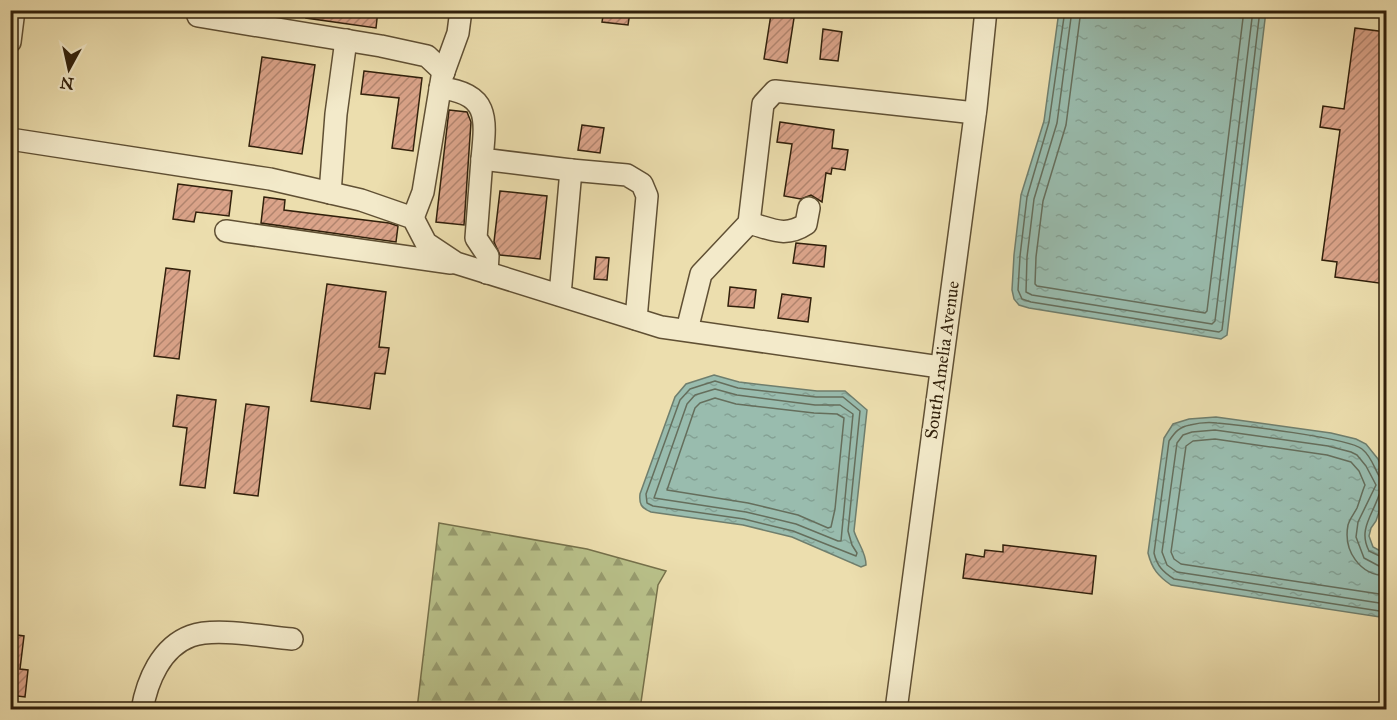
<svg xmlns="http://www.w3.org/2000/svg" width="1397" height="720" font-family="'IM FELL Great Primer',serif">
	<defs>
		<pattern id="forest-firs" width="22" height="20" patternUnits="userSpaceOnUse" patternTransform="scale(1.5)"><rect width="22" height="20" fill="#b9c18a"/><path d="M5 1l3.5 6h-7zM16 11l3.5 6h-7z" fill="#979c6f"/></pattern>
		<pattern id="water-ripples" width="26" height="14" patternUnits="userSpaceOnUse" patternTransform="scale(1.5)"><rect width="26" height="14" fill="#99bcae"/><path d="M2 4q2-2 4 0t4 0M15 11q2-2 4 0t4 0" fill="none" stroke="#84a194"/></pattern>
		<pattern id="building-hatch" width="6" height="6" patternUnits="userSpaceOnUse" patternTransform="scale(1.5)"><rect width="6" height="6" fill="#daa389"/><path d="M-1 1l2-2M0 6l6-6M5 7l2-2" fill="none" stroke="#b1846e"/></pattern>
	</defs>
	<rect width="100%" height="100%" fill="#ecdeae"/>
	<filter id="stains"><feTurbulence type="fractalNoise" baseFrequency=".00333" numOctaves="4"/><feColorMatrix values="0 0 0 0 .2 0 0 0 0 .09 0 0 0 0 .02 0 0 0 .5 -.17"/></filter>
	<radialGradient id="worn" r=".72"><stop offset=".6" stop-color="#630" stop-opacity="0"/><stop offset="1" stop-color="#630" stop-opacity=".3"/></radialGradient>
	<path fill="url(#forest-firs)" stroke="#75704a" stroke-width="1.5" d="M439 523 587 549 666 571 658 585 640 709H417Z"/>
	<g fill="url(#water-ripples)" stroke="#6f7e6d" stroke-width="1.5">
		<path d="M1059 11H1266L1227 335 1221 339 1029 308 1019 305 1014 299 1012 290 1014 255 1021 195 1044 121Z"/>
		<path d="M714 375 739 382 817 391H845L867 410 854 531C858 544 866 552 866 565L861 567 792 537 743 525 651 512C641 508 639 504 640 494L675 397 686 384Z"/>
		<path d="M1216 417 1331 433 1356 439 1366 444 1378 459 1385 474V494L1376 521 1371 528 1369 536 1373 547 1386 554V618L1171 585C1158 576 1152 569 1148 553L1164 438 1173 424 1189 419Z"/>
	</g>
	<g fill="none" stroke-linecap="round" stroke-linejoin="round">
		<g stroke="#656e5c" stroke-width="1.5">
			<path d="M1065 10 1049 122 1027 197 1020 256 1018 290 1022 299 1031 302 1219 332 1222 330 1260 10"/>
			<path d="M1072 10 1057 123 1034 199 1027 257 1026 292 1032 295 1212 324 1215 321 1253 10"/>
			<path d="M1081 10 1066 125 1043 201 1036 257 1035 284 1037 286 1205 313 1207 311 1244 10"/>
			<path d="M715 381 738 388 816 397H843L860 411 848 531 852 545 857 553 856 556 793 531 744 519 653 506 647 503 646 494 680 400 690 389Z"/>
			<path d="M715 389 737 395 815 405H840L853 414 841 541H838L796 524 746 512 654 498 687 404 695 395Z"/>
			<path d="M715 398 736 404 814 413 837 414 844 418 835 509 831 527 828 528 798 515 748 503 667 490 695 408 700 403Z"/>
			<path d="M1386 479 1379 476C1374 467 1371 456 1362 449 1349 438 1240 425 1217 423 1209 422 1198 423 1190 425 1179 427 1175 432 1169 441L1154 553C1157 566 1163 572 1174 579L1386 612"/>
			<path d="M1386 491 1379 495C1372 516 1358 530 1369 551L1386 559"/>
			<path d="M1386 567 1379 566 1364 558 1356 537 1358 522 1376 485 1366 466 1357 455 1351 452 1328 446 1215 430 1192 432 1183 435 1177 443 1162 552 1167 565 1177 572 1386 604"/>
			<path d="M1386 576C1360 575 1343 551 1348 525 1350 518 1354 514 1357 508 1360 500 1362 492 1365 485L1359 471 1351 462 1327 455 1215 439 1193 441 1186 446 1171 552 1174 559 1181 564 1386 595"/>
		</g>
	</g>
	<g fill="url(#building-hatch)" stroke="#31200b" stroke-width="1.5">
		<path d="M307 10H378L376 28 306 18Z"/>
		<path d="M604 10 630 12 628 25 602 22Z"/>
		<path d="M771 14 794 18 787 63 764 59Z"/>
		<path d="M1355 28 1386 32V284L1335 277 1337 262 1322 260 1340 130 1320 127 1323 106 1344 109Z"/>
		<path d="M823 29 842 32 838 61 820 59Z"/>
		<path d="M262 57 315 65 302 154 249 146Z"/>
		<path d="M364 71 422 78 413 151 392 148 399 98 361 94Z"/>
		<path d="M449 110 467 112 471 122 464 225 436 222Z"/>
		<path d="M780 122 834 130 832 148 848 150 845 170 832 168 831 174 826 173 822 202 811 195 801 199 784 196 792 144 777 142Z"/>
		<path d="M582 125 604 128 600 153 578 150Z"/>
		<path d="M178 184 232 191 229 216 196 212 194 222 173 219Z"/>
		<path d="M500 191 547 196 540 259 500 255 494 242Z"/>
		<path d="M264 197 285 200 284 210 389 223 398 226 396 242 261 223Z"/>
		<path d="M796 243 826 246 824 267 793 263Z"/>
		<path d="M596 257 609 258 607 280 594 279Z"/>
		<path d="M166 268 190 271 179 359 154 356Z"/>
		<path d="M327 284 386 292 379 347 389 348 385 374 375 373 370 409 311 401Z"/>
		<path d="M730 287 756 290 754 308 728 306Z"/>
		<path d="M782 294 811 298 808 322 778 318Z"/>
		<path d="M177 395 216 400 205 488 180 485 187 428 173 426Z"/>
		<path d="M246 404 269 407 258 496 234 493Z"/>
		<path d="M1003 545 1096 556 1092 594 963 578 966 554 984 557 985 550 1003 552Z"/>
		<path d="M10 634 24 636 20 669 28 670 25 697 10 695Z"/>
	</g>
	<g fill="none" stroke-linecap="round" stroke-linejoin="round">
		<defs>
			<g id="minor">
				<path d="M196 10 198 16 381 46 427 56 444 72"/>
				<path d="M10 42 14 10"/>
				<path d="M440 88C490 93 486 119 482 159L571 170"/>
				<path d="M10 139 270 179 361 200 413 218 426 243 456 263 661 327 940 367"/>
				<path d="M482 159 476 238 488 256 487 273"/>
				<path d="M330 193 336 114 346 40"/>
				<path d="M413 218 423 192 442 77 458 33 461 10"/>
				<path d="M749 223C772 229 785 238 806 224L809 208"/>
				<path d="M226 231 451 263"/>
				<path d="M560 295 571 170 627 175 642 184 647 196 636 319"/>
				<path d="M687 330 701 274 749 223 763 104 775 91 975 113"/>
				<path d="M142 710C147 681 161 647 191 636 216 627 265 637 292 639"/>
				<path d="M896 710 976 108 986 10"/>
			</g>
		</defs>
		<use href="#minor" stroke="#605034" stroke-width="24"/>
		<use href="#minor" stroke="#f3eaca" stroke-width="21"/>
	</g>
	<g text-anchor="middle" stroke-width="6" stroke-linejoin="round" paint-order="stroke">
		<g font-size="18" fill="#31200b" stroke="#f3eaca">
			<text transform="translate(942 360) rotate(-82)" y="6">South Amelia Avenue</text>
		</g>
	</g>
	<rect width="1397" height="720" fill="none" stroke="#ecdeae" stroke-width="36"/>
	<rect x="12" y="12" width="1373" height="696" fill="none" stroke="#31200b" stroke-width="3"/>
	<rect x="18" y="18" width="1361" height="684" fill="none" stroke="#31200b" stroke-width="1.5"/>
	<g transform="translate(69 69) rotate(188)" stroke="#f3eaca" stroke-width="4.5" paint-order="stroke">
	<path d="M0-4.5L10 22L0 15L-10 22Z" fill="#31200b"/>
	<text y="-9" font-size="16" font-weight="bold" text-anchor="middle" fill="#31200b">N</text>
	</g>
	<rect width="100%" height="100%" filter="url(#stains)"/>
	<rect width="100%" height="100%" fill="url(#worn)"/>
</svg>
